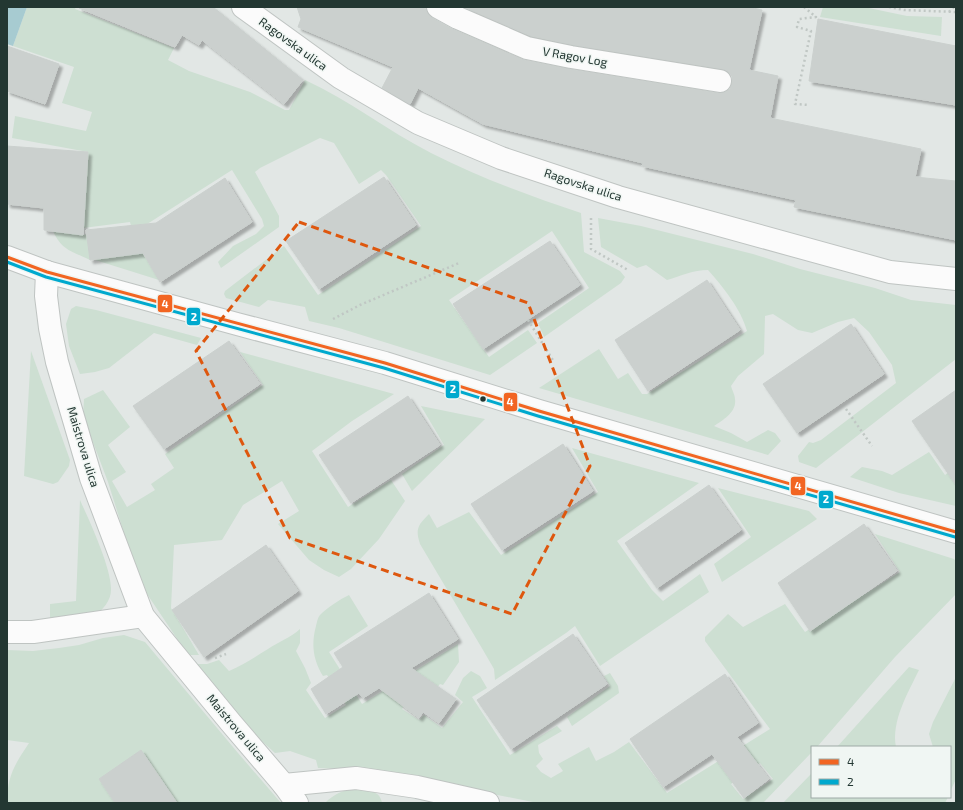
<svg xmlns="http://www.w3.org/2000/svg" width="963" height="810" font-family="'Exo 2',sans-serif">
	<defs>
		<filter id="shadow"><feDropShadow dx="3.5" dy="3.5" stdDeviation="1" flood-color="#0004"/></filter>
	</defs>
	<rect width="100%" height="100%" fill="#e2e7e5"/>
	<g fill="#cddfd2" fill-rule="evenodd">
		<path d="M27 7H76L75 9 174 48 168 60 189 71 250 92 285 110H289L305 80C349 100 388 131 431 153 480 178 530 196 581 213L584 252 620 271 625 277 621 283 544 337 538 323 589 288 552 231 449 300 489 357 528 330 537 343 490 375 339 328 309 321 305 307 268 300 259 307 226 298 224 294 225 291 284 246 318 295 421 226 386 175 381 170 359 184 334 143 320 138 260 168 255 172 279 216V227L221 268 218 262 233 246 256 234 264 226 262 219 232 170 133 233 130 222 83 228 88 152 12 138 15 116 86 131 92 112 62 103 74 67 13 46Z"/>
		<path d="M823 7H864L907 16 942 17 941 36 820 17Z"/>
		<path d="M598 218 641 226 753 254 800 269 875 288 911 300 956 305V359L816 468 799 462 798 456 809 442 813 443 821 440 896 383 892 365 869 332 854 318 838 322 812 333 798 330 773 314 765 316 764 354 738 376 731 386C732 390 735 395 735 399 737 412 723 420 714 426L731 433 747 442 768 430 775 433 781 441 768 455 539 388 599 349 618 379 628 373 642 394H647L747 331C741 309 723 287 708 270 693 270 681 276 667 280L646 265 637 268 601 247Z"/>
		<path d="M53 231 87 235 90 260C72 251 62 251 53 231Z"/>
		<path d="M133 237 159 280 92 259 133 254Z"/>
		<path d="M76 306 96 310 201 338 197 345 154 333 109 368 95 372 80 374 69 346 66 324 71 309Z"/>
		<path d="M31 351 70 460 69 466 58 482 53 484 24 476Z"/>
		<path d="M240 352 394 394 352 421 312 451 348 507 391 480 405 501 379 539 351 569 339 577 324 570 309 560 278 524 299 511 282 481 243 505 222 540 174 545 171 608 199 655H188L147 594 124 533 108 482 83 416 84 399 103 390 130 427 108 445 126 472 112 481 127 507 155 490 151 484 174 468 165 454 263 385Z"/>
		<path d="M421 406 485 419 412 491 402 474 444 445Z"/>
		<path d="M572 448 699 483 617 541 652 590 663 601 700 574 709 592 600 666 575 626 566 633 495 680 494 669 483 650 420 544C415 529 418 525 429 514L437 528 469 512 501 555 598 492Z"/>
		<path d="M929 452 945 475 956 467V506L899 493 850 477 862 467 882 471 892 475Z"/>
		<path d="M718 488 809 511 817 519 722 582 714 564 751 537Z"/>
		<path d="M80 500C89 520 112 569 111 590 111 600 103 610 95 615 87 620 61 623 50 625V604L76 601Z"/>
		<path d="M875 534 954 559 956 561V594L895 657 817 747H812V752L763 803H538L428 781 344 769 318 768 316 760 290 751 275 753 255 735 195 664H207L219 660 229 671C243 665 255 657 268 649 278 642 290 638 300 629V643L296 651 305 668 311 683 306 690 325 718 346 705 327 675 323 676C313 660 311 644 316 626 317 622 318 617 320 615 328 607 339 600 349 595L368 626 329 652 362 704 458 644 459 662 443 685 440 684 435 690 422 678 402 709 419 720 424 715 442 728 463 702 455 695 463 678 471 671 480 676 487 688 472 697 510 755 557 726 562 731 538 745 539 753 543 759 536 766 541 772 551 778 563 771 558 764 589 747 596 761 614 752 629 742 667 793 770 729 705 641V637L728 614 743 627 785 604 805 632 900 572ZM760 763 773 779 743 799 731 784Z"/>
		<path d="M124 635 145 642 238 753 281 803H177L141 751 99 779 115 803H73L72 801V803H7C7 776 15 764 29 743L7 740V650L33 651 59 648 79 645 103 638Z"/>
		<path d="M909 667 919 670C908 693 891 721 896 747H837Z"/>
		<path d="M610 673 618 686 619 693 572 726 567 717 610 686 604 676Z"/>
		<path d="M956 677V779L950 792V747H933L929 734 933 722Z"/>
		<path d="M812 773V797H948L945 803H783Z"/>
		<path d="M354 789C365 790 380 789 382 803H325C334 794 343 790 354 789Z"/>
	</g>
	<path fill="#a7cbd1" d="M7 7H27L13 46 7 44Z"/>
	<g fill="#cbd0ce" stroke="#cbd0ce" filter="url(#shadow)">
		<path d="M79 7H213L303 80 284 104 202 40 199 45 182 35 175 47 79 8Z"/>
		<path d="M297 7H422L426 9 428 14 432 18 452 29 524 60 569 69 718 93 725 92 730 89 732 83V76L728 71 722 69 573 45 531 36 466 8 467 7H749L762 10 749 70 778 76 770 118 921 149 915 177 956 181V240L794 207 796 200 642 166 643 163 483 124 418 88 410 104 382 88 393 67 298 27 301 19Z"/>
		<path d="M818 19 956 46V105L809 81Z"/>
		<path d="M7 46 59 64 45 104 7 91Z"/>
		<path d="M7 146 88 152 83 235 44 230V208L7 204Z"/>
		<path d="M384 177 416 225 319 289 286 241Z"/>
		<path d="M225 178 252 222 160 282 143 253 90 260 86 230 156 223Z"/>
		<path d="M550 241 580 285 483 349 453 304Z"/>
		<path d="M707 280 740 330 648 391 615 340Z"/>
		<path d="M851 324 884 374 797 433 763 384Z"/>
		<path d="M229 341 260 384 164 449 133 406Z"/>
		<path d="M956 390V485L912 421Z"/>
		<path d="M408 396 440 445 351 503 319 455Z"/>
		<path d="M563 444 593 491 502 550 471 504Z"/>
		<path d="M709 485 741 530 657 588 625 543Z"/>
		<path d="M864 524 897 571 810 631 778 583Z"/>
		<path d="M266 545 298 591 204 657 172 610Z"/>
		<path d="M429 593 458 639 411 668 456 699 439 723 423 712 419 718 379 688 363 698 359 693 326 714 311 689 343 667 334 653Z"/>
		<path d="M573 634 607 684 511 749 477 700Z"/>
		<path d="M725 674 758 723 737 737 769 779 744 798 712 754 663 787 630 739Z"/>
		<path d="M141 750 177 803H115L99 779Z"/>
	</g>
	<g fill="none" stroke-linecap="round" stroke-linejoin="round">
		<defs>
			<g id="minor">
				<path d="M243 7 341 78 418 123 501 158 618 197 890 272 956 279"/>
				<path d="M438 7 458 18 527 48 571 57 720 81"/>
				<path d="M7 257 47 272 237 324 385 363 539 411 956 532"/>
				<path d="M47 272 46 296 50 328 57 362 91 478 143 616 231 723 284 785 297 803"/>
				<path d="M7 632H33L143 616"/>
				<path d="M284 785 356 778 417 787 488 803"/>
			</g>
		</defs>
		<use href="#minor" stroke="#bfc4c2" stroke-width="24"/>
		<g stroke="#c0c7c4" stroke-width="2.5" stroke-dasharray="2 3" stroke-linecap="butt">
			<path d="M804 7 816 17 799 19 797 27 811 31 795 104 809 105"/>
			<path d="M889 7 904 10 956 12"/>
			<path d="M949 12 954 7"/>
			<path d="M591 218V249L628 270"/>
			<path d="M333 319 360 305 459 263"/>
			<path d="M528 320 554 362"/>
			<path d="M846 409 872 446"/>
			<path d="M215 658 226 654"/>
		</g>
		<use href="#minor" stroke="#fbfbfb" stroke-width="22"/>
		<defs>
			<path id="bus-1" d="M7 257 47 272 385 363 539 411 956 532"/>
			<path id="bus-2" d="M7 262 46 277 384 368 538 416 955 537"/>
		</defs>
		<use href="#bus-1" stroke="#f0f6f3" stroke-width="6"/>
		<use href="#bus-2" stroke="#f0f6f3" stroke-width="6"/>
		<use href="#bus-1" stroke="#f26522" stroke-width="3"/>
		<use href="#bus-2" stroke="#00a9ce" stroke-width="3"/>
	</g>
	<path fill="none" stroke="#de570e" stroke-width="3" stroke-dasharray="8 5" stroke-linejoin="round" d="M299 222 528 303 590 466 512 614 290 538 196 351Z"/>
	<circle fill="#233732" stroke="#f0f6f3" stroke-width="1.5" cx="483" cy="399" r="3.5"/>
	<g text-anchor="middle" stroke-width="3" stroke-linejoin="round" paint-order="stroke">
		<g font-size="12" fill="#233732" stroke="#f0f6f3">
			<text transform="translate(293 44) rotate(36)" y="4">Ragovska ulica</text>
			<text transform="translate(575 57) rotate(10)" y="4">V Ragov Log</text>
			<text transform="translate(583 185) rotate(18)" y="4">Ragovska ulica</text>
			<text transform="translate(83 447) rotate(73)" y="4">Maistrova ulica</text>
			<text transform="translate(236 728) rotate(50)" y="4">Maistrova ulica</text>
		</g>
	</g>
	<g stroke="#f0f6f3" stroke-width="1.5">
		<rect x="157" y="294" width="16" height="19" rx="4" fill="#f26522"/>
		<rect x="186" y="307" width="15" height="19" rx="4" fill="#00a9ce"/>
		<rect x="445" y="380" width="15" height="19" rx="4" fill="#00a9ce"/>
		<rect x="503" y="392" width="15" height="20" rx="4" fill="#f26522"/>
		<rect x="790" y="476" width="16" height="20" rx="4" fill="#f26522"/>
		<rect x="818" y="490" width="16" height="19" rx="4" fill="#00a9ce"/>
	</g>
	<g font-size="11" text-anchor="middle" font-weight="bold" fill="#fff">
		<text x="165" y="308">4</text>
		<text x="194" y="321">2</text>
		<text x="453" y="393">2</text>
		<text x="510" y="406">4</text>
		<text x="798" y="490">4</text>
		<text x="826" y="503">2</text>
	</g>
	<rect width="963" height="810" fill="none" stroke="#233732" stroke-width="16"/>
	<rect x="811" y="746" width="140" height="52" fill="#f0f6f3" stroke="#9eaaa6"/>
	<rect x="819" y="759" width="20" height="6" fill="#f26522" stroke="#9eaaa6"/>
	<text x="847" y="766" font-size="12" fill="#233732">4</text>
	<rect x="819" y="779" width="20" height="6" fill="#00a9ce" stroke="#9eaaa6"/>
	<text x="847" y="786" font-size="12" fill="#233732">2</text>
</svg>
